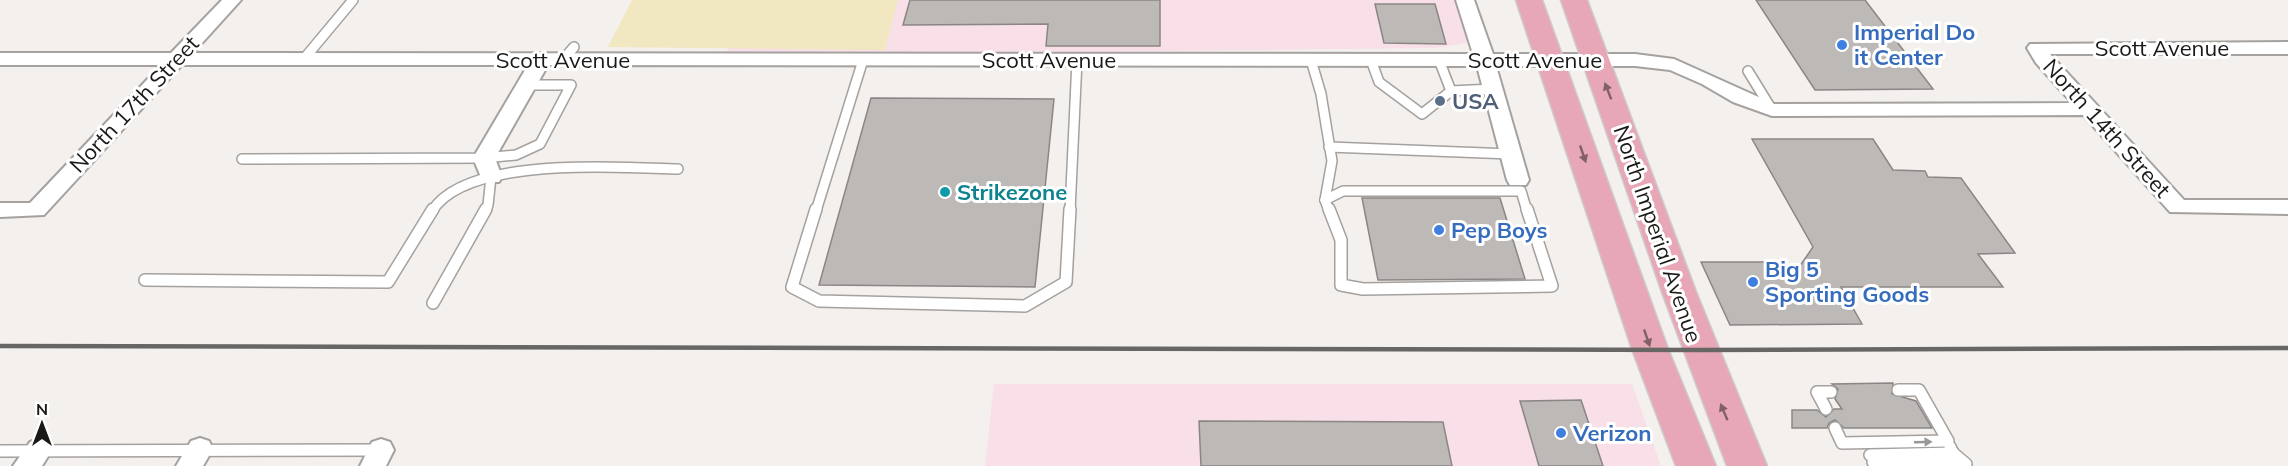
<svg xmlns="http://www.w3.org/2000/svg" width="2288" height="466" font-family="Mulish,sans-serif">
	<rect width="100%" height="100%" fill="#f3f0ed"/>
	<g fill="#f8dfe8">
		<path d="M748 0H1460L1473 33 1466 43 1435 48 725 56Z"/>
		<path d="M994 384H1632L1661 466H985Z"/>
	</g>
	<path fill="#f1e7c1" d="M632 0H898L885 50 608 47Z"/>
	<g fill="#bdb9b7" stroke="#8a8685" stroke-width="1.5">
		<path d="M910 0H1160V46H1046L1048 24 903 25Z"/>
		<path d="M1756 0H1865L1933 89 1815 90Z"/>
		<path d="M1375 4H1435L1446 44 1384 43Z"/>
		<path d="M871 98 1054 99 1035 287 819 285Z"/>
		<path d="M1752 139H1873L1893 170 1925 171 1928 177 1961 178 2015 253 1978 254 2003 287H1841L1862 324 1730 325 1701 262H1785L1793 276 1813 247Z"/>
		<path d="M1362 198H1500L1525 279 1378 280Z"/>
		<path d="M1893 383 1892 394 1916 401 1932 428H1844L1835 420 1829 423 1827 428H1792V410H1817L1826 417 1834 409H1842L1835 399 1838 389 1832 384Z"/>
		<path d="M1581 400 1603 466H1539L1520 401Z"/>
		<path d="M1199 421 1443 422 1452 466H1201Z"/>
	</g>
	<g fill="none" stroke-linecap="round" stroke-linejoin="round">
		<defs>
			<g id="service-far1">
				<path d="M303 60 353 0"/>
				<path d="M563 60 574 47"/>
				<path d="M1311 60 1321 94 1332 161 1325 200"/>
				<path d="M1371 60 1379 82 1422 114 1451 91 1439 60"/>
				<path d="M1748 71 1772 110"/>
				<path d="M1451 91 1493 89"/>
				<path d="M1329 147 1511 154"/>
				<path d="M242 159 484 158 516 155 540 144 571 85H526"/>
				<path d="M1325 200 1329 211"/>
				<path d="M1325 200 1343 191H1521L1527 211"/>
				<path d="M432 211C467 155 620 168 678 169"/>
				<path d="M485 211 488 205 491 177"/>
				<path d="M816 211 863 60"/>
				<path d="M1070 211 1077 60"/>
			</g>
			<g id="service">
				<path d="M816 209 792 287 819 301 1025 306 1066 282 1070 209"/>
				<path d="M1329 209 1341 240V285L1363 289 1552 286 1527 209"/>
				<path d="M145 280 388 282 433 209"/>
				<path d="M433 303 486 209"/>
				<path d="M1826 409 1817 392H1831"/>
				<path d="M1835 428 1842 443 1948 441 1919 390H1898"/>
				<path d="M0 451 381 450"/>
				<path d="M1870 455 1953 453 1950 447"/>
				<path d="M1873 462 1966 464 1953 453"/>
			</g>
			<g id="minor">
				<path d="M222 0H241L193 53 1473 54 1456 0H1474L1493 54H1635L1674 59 1774 104 2072 103 2036 63 2027 48 2030 44 2288 42V54H2050L2184 200H2288V214L2170 212 2083 115 1772 116 1733 102 1702 84 1670 70 1635 66H1496L1529 180 1526 185H1510L1507 180 1477 66 548 65 495 158 502 177 499 182H483L473 158 528 65H182L44 215 0 217V203H30L161 65H0V53H171Z"/>
				<path d="M200 438 209 441 213 449 203 466H176L191 441Z"/>
				<path d="M39 439 48 442 52 450 42 466H13L30 442Z"/>
				<path d="M381 439 390 442 394 450 386 466H360L372 442Z"/>
			</g>
			<g id="trunk">
				<path d="M1516 0H1542L1668 349 1716 466H1676L1632 349Z"/>
				<path d="M1561 0H1587L1696 292 1767 466H1727L1662 292Z"/>
			</g>
		</defs>
		<use href="#service-far1" stroke="#a4a19f" stroke-width="12"/>
		<use href="#service" stroke="#a4a19f" stroke-width="14"/>
		<use href="#minor" stroke="#a4a19f" stroke-width="4"/>
		<use href="#trunk" stroke="#cdcccc" stroke-width="3"/>
		<use href="#service-far1" stroke="#fff" stroke-width="9"/>
		<use href="#service" stroke="#fff" stroke-width="11"/>
		<use href="#minor" fill="#fff" fill-rule="evenodd"/>
		<use href="#trunk" fill="#e8a7b6" fill-rule="evenodd"/>
		<path stroke="#686664" stroke-width="4.5" d="M0 346 1699 350 2288 348"/>
	</g>
	<defs><path id="oneway-solid" d="M-6-.8H1V-3.2L6.5 0L1 3.2V.8H-6Z" transform="scale(1.5)"/></defs>
	<g fill="#816067">
		<use href="#oneway-solid" transform="translate(1608 91) rotate(-111)"/>
		<use href="#oneway-solid" transform="translate(1583 154) rotate(71)"/>
		<use href="#oneway-solid" transform="translate(1647 338) rotate(71)"/>
		<use href="#oneway-solid" transform="translate(1724 412) rotate(-113)"/>
	</g>
	<use fill="#989897" href="#oneway-solid" transform="translate(1923 442) rotate(-2)"/>
	<g fill="#3f7fe0" stroke="#fff" stroke-width="2">
		<circle cx="1842" cy="45" r="6"/>
		<circle cx="1439" cy="230" r="6"/>
		<circle cx="1753" cy="282" r="6"/>
		<circle cx="1561" cy="433" r="6"/>
	</g>
	<circle fill="#5c6f8a" stroke="#fff" stroke-width="2" cx="1440" cy="101" r="6"/>
	<circle fill="#0f9aa8" stroke="#fff" stroke-width="2" cx="945" cy="192" r="6"/>
	<g text-anchor="middle" stroke-width="6" stroke-linejoin="round" paint-order="stroke">
		<g font-size="22" font-weight="bold" fill="#366cbe" stroke="#fff" text-anchor="start">
			<text x="1854" y="40">Imperial Do<tspan x="1854" dy="25">it Center</tspan></text>
			<text x="1451" y="238">Pep Boys</text>
			<text x="1765" y="277">Big 5<tspan x="1765" dy="25">Sporting Goods</tspan></text>
			<text x="1573" y="441">Verizon</text>
		</g>
		<g font-size="22" fill="#1a1918" stroke="#fff">
			<text x="2162" y="56">Scott Avenue</text>
			<text x="563" y="68">Scott Avenue</text>
			<text x="1049" y="68">Scott Avenue</text>
			<text x="1535" y="68">Scott Avenue</text>
			<text transform="translate(134 104) rotate(-47)" y="8">North 17th Street</text>
			<text transform="translate(2107 128) rotate(48)" y="8">North 14th Street</text>
			<text transform="translate(1658 234) rotate(71)" y="8">North Imperial Avenue</text>
		</g>
		<g font-size="22" font-weight="bold" fill="#4e5e75" stroke="#fff" text-anchor="start">
			<text x="1452" y="109">USA</text>
		</g>
		<g font-size="22" font-weight="bold" fill="#0d838f" stroke="#fff" text-anchor="start">
			<text x="957" y="200">Strikezone</text>
		</g>
	</g>
	<g transform="translate(42 424)" stroke="#ffffff" stroke-width="4.5" paint-order="stroke">
	<path d="M0-4.5L10 22L0 15L-10 22Z" fill="#1a1918"/>
	<text y="-9" font-size="16" font-weight="bold" text-anchor="middle" fill="#1a1918">N</text>
	</g>
</svg>
